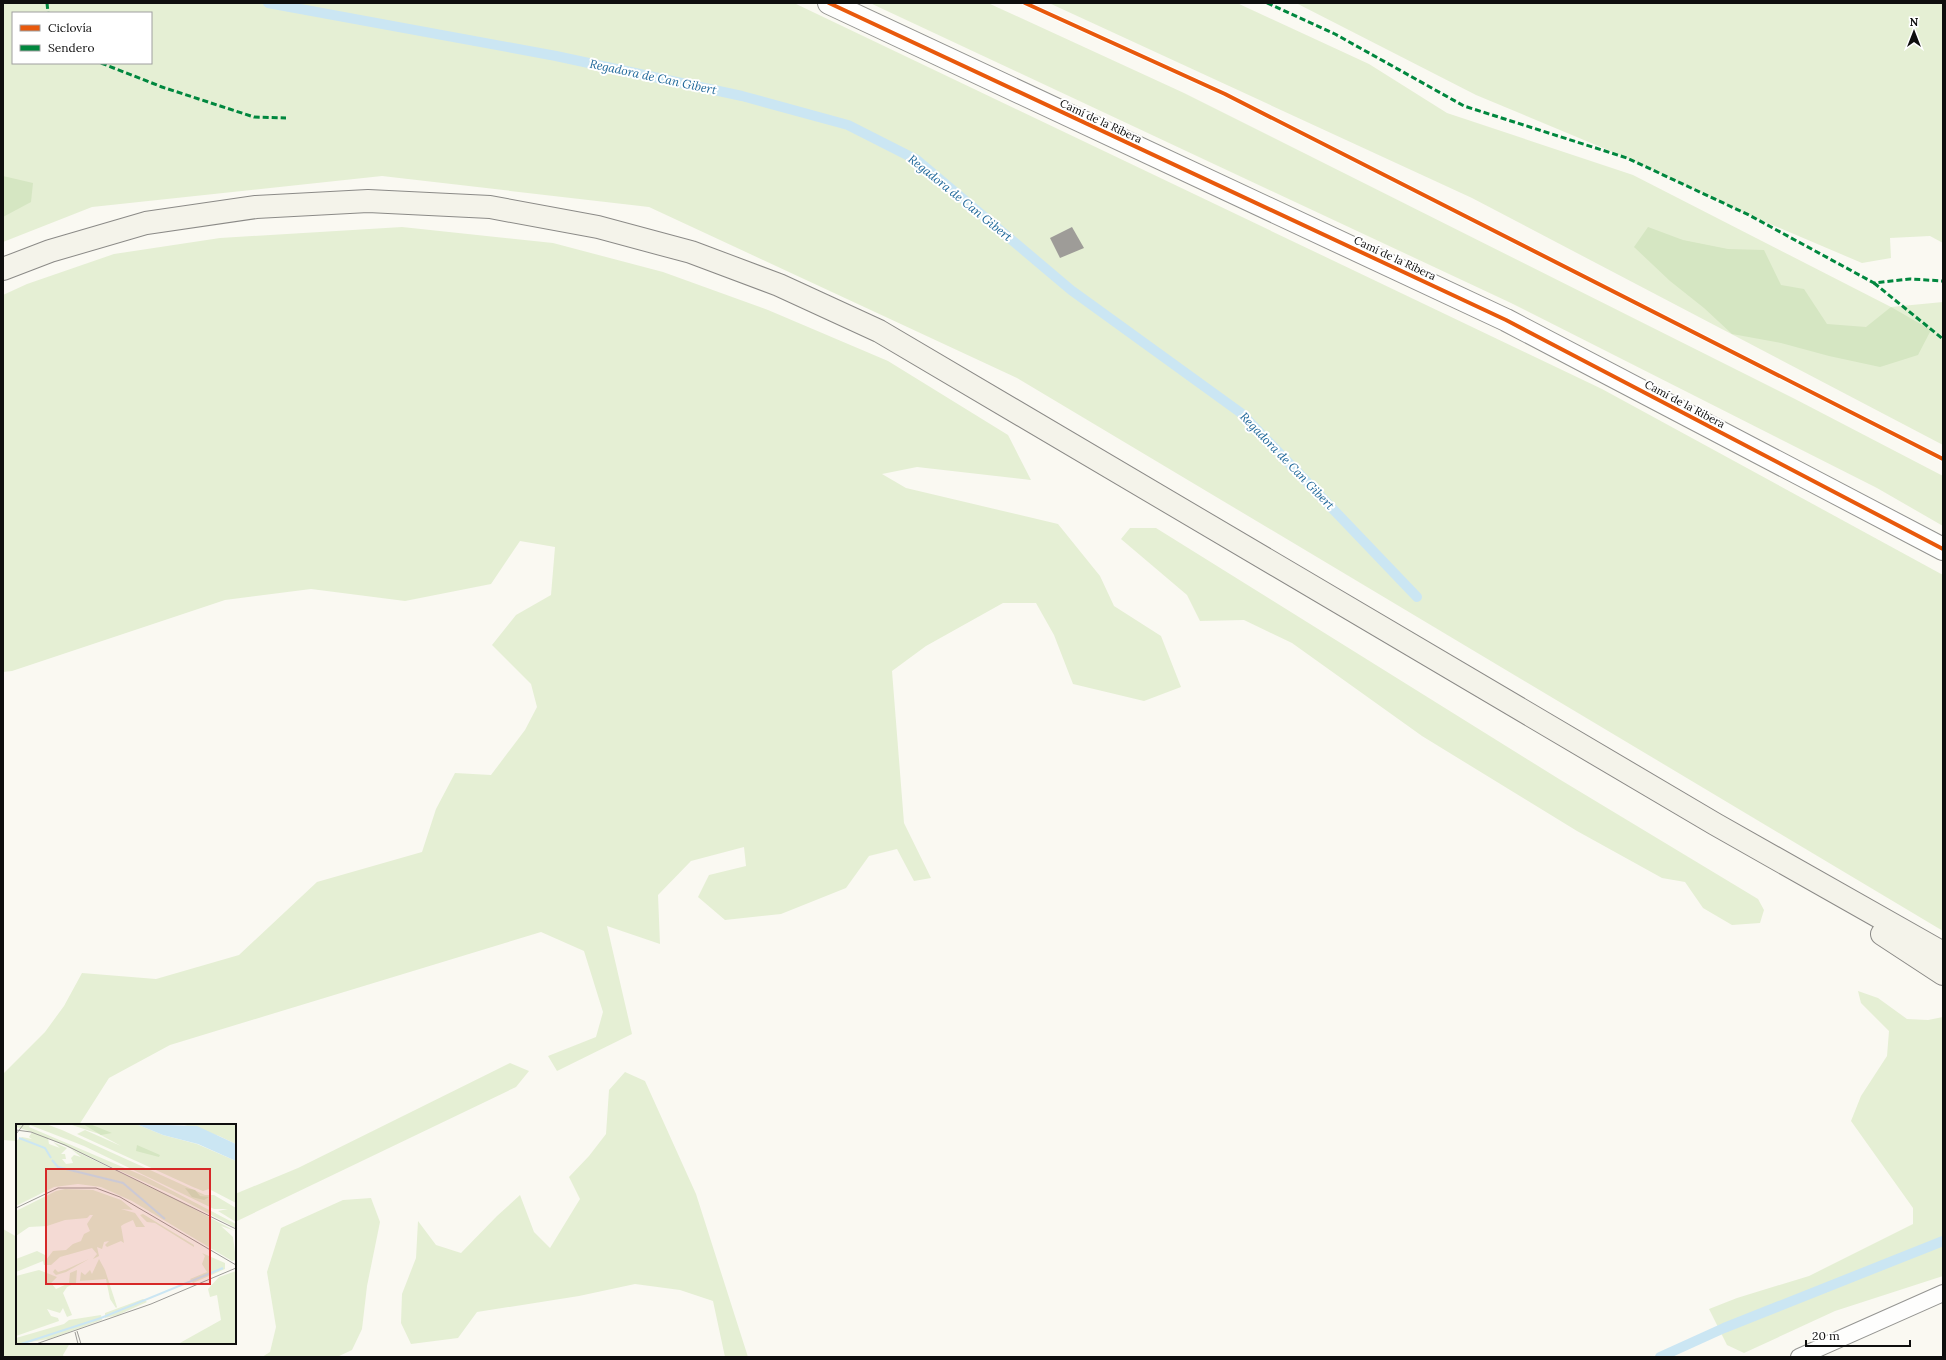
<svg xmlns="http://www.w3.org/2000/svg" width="1946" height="1360" font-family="Lora,serif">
	<rect width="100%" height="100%" fill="#faf9f2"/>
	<g fill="#e5efd4" fill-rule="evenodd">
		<path d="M3 3H794L1602 389 1943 575V931L1017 378 649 207 382 176 92 207 3 242ZM13 13H151V63H13Z"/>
		<path d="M870 3H988L1184 93 1795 399 1943 476V526L1877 488 1511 303Z"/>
		<path d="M1049 3H1237L1369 64 1447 113 1633 175 1891 307 1943 302V445L1472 198Z"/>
		<path d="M1296 3H1943V243L1930 236 1890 238 1891 258 1862 263 1749 215 1627 158 1476 95Z"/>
		<path d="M402 227 553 243 663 272 768 310 888 361 1008 435 1031 480 917 467 882 474 906 488 1058 524 1100 576 1114 606 1161 636 1181 687 1144 701 1073 684 1054 635 1036 603H1003L926 646 892 671 904 823 931 878 914 881 897 849 869 856 846 888 781 914 725 920 698 897 709 875 746 866 744 847 691 861 658 895 660 944 607 926 632 1034 557 1071 548 1056 596 1037 603 1012 584 951 541 932 170 1045 109 1078 79 1125H17V1141L3 1140V1074L45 1032 64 1006 82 973 156 979 239 955 317 882 422 852 436 809 455 773 491 775 525 730 537 707 531 684 492 645 516 615 551 595 555 547 520 541 491 584 405 601 311 589 225 600 12 671 3 672V295L27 284 114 254 220 238Z"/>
		<path d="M1130 528H1156L1559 779 1758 899 1764 910 1760 923 1732 925 1703 908 1685 882 1662 878 1577 831 1422 736 1292 643 1244 620 1200 621 1187 595 1121 539Z"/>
		<path d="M1858 991 1878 998 1907 1019 1928 1020 1943 1017V1276L1835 1311 1744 1353 1727 1345 1709 1309 1737 1298 1809 1276 1913 1224V1208L1851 1121 1861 1096 1887 1056 1889 1031 1861 1003Z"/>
		<path d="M510 1063 529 1071 516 1087 235 1222V1194L298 1168Z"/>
		<path d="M625 1072 645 1081 696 1194 748 1357H725L713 1301 680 1290 635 1284 579 1296 477 1312 458 1338 411 1344 401 1323 402 1294 416 1258 418 1221 436 1245 461 1253 497 1216 520 1195 534 1232 550 1248 580 1199 569 1177 589 1156 606 1134 609 1090Z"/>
		<path d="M371 1198 380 1222 367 1286 362 1329 352 1350 337 1357H262L270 1352 276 1327 267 1272 281 1228 343 1200Z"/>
		<path d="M3 1229 17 1237V1343H70L63 1355 64 1357H3Z"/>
	</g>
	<g fill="#d5e6c2">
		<path d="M3 176 33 183 31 202 3 217Z"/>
		<path d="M1648 227 1683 240 1728 249 1764 250 1781 285 1804 289 1827 324 1866 327 1891 307 1931 330 1918 355 1880 367 1829 356 1781 343 1732 334 1704 308 1670 281 1634 247Z"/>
	</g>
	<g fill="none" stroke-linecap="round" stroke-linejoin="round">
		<g stroke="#cbe6f3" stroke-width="10">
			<path d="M268 3 556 56 742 96 848 125 917 160 1071 290 1241 413 1417 597"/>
			<path d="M1660 1357 1724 1328 1943 1241"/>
		</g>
	</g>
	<path fill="#9e9c98" d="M1072 227 1084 248 1060 258 1050 238Z"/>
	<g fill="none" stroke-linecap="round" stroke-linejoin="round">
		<defs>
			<path id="service" d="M1799 1357 1943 1293"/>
			<path id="minor" d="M829 3 1506 320 1943 549"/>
			<g id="secondary">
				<path d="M3 269 50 251 146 223 256 207 368 201 490 207 598 227 691 252 779 285 879 331 1715 824 1943 953"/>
				<path d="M1882 934 1943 974"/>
			</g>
		</defs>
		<use href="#service" stroke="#949491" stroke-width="18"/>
		<use href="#minor" stroke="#949491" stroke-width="24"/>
		<use href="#secondary" stroke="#8b8a87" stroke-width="24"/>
		<use href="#service" stroke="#fefefd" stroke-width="16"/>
		<use href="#minor" stroke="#fefefd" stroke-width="22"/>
		<use href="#secondary" stroke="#f4f3ea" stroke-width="22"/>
		<g stroke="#00873e" stroke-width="3" stroke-dasharray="6 3" stroke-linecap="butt">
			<path d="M47 3 48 13"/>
			<path d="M1267 3 1335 34 1464 106 1627 158 1749 215 1874 283 1910 279 1943 281"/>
			<path d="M101 63 162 87 254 117 286 118"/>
			<path d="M1874 283 1943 339"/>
		</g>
		<defs>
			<g id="cycleway">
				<path d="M829 3 1506 320 1943 549"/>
				<path d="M1025 3 1225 94 1943 459"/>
			</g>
		</defs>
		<use href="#cycleway" stroke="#fff" stroke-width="6"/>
		<use href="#cycleway" stroke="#e8590c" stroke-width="4"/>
	</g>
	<g text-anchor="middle" stroke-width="4" stroke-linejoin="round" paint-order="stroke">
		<g font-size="11" fill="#0e0e0e" stroke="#fff">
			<text transform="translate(1101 121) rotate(25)" y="4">Camí de la Ribera</text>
			<text transform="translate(1395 258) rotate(25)" y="4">Camí de la Ribera</text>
			<text transform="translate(1685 404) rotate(28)" y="4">Camí de la Ribera</text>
		</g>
		<g font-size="12" font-style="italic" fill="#1e6799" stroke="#fff">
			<text transform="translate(653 77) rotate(12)" y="4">Regadora de Can Gibert</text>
			<text transform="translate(960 198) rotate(39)" y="4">Regadora de Can Gibert</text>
			<text transform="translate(1287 461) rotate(46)" y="4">Regadora de Can Gibert</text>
		</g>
	</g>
	<g transform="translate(16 1124)">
		<rect width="220" height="220" fill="#faf9f2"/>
		<path d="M0 0H30L46 6 189 71H198L220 84V98L202 87 212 85H198L68 22 14 1 13 3 130 53 220 100V104L157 71 32 14 33 20 44 24 37 18 51 24 45 30H49L50 35H46L50 40 57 39 55 34 58 31 65 33 55 25 165 78 219 107 205 102 217 113 220 136 216 137 116 77 85 63 62 60 38 63 0 82V17L6 13 16 15 13 13 16 8 0 3ZM53 0H120L147 11 181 20 220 37V79L193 65 187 67 177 63 61 10 69 6 105 22 83 10ZM165 0H220V20L203 12ZM49 65 77 66 105 76 117 86 105 85 119 89 129 103H120L117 96 108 100 105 102 108 119 105 117 91 123 89 121 93 117 88 118 86 125 81 123 83 132 77 135 81 130 76 124 44 133 35 141H28L27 137 0 148V135L21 127 31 132 30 136 37 127 50 126 57 120 65 117 68 110 74 107 71 100 77 91H74L71 94 49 96 31 102 13 103 0 112V87L40 67ZM127 90 178 121V123L139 99 131 98 124 91ZM186 129 209 139V145L177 159 174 155 191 148 186 140 189 132ZM73 135 50 148 40 151 37 148 39 145 42 148 49 146ZM83 135 89 146 101 183 100 184 94 175 90 155 64 157 65 148 69 151 74 146 76 150ZM23 146 41 153 35 159 40 165 53 159 54 149 61 146 60 159 51 163 47 169 56 191 51 193 47 184 44 189 31 185 35 192 42 194 43 197 0 212V152ZM220 147V220H162L205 196 201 171 194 173 192 165 203 153ZM127 175 131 178 102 191 89 194V189ZM85 191 86 196 33 215 0 220V214L48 200 53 196Z" fill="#e5efd4"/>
		<path d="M67 0H74L96 9 85 11ZM121 21 144 31 143 33 120 27ZM169 64 179 66 184 72 193 73 188 76 176 73Z" fill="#d5e6c2"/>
		<path d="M120 0 181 2 220 20V37L182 20 147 11Z" fill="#cbe6f3"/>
		<path fill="none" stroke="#cbe6f3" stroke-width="2" d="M3 14 29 24 35 34M36 36 42 43 107 59 149 95M5 220 85 194 207 144"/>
		<path fill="none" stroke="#9c9b97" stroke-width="1" d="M0 6 15 8 49 21 220 105M0 10 8 0M0 84 42 64H80L104 73 220 141M61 207 65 220M59 208 62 220M20 220 135 180 220 144"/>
		<path fill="#d62828" fill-opacity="0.15" stroke="#d62828" stroke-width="2" d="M30 45H194V160H30Z"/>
		<rect width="220" height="220" fill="none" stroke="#0e0e0e" stroke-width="2"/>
	</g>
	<rect width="1946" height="1360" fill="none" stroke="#0e0e0e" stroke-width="8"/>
	<rect x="12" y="12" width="140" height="52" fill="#ffffff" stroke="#9f9f9f"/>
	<rect x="20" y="25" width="20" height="6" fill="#e8590c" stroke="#9f9f9f"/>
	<text x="48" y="32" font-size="12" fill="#0e0e0e">Ciclovía</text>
	<rect x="20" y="45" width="20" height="6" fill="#00873e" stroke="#9f9f9f"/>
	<text x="48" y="52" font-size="12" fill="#0e0e0e">Sendero</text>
	<g transform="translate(1914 32)" stroke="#ffffff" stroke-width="3" paint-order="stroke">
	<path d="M0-3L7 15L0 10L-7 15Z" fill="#0e0e0e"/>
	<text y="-6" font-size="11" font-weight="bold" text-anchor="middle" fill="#0e0e0e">N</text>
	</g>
	<path d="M1806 1340v6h104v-6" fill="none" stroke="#0e0e0e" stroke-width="2"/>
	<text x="1812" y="1340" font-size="12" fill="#0e0e0e" stroke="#ffffff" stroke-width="3" paint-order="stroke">20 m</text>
</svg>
